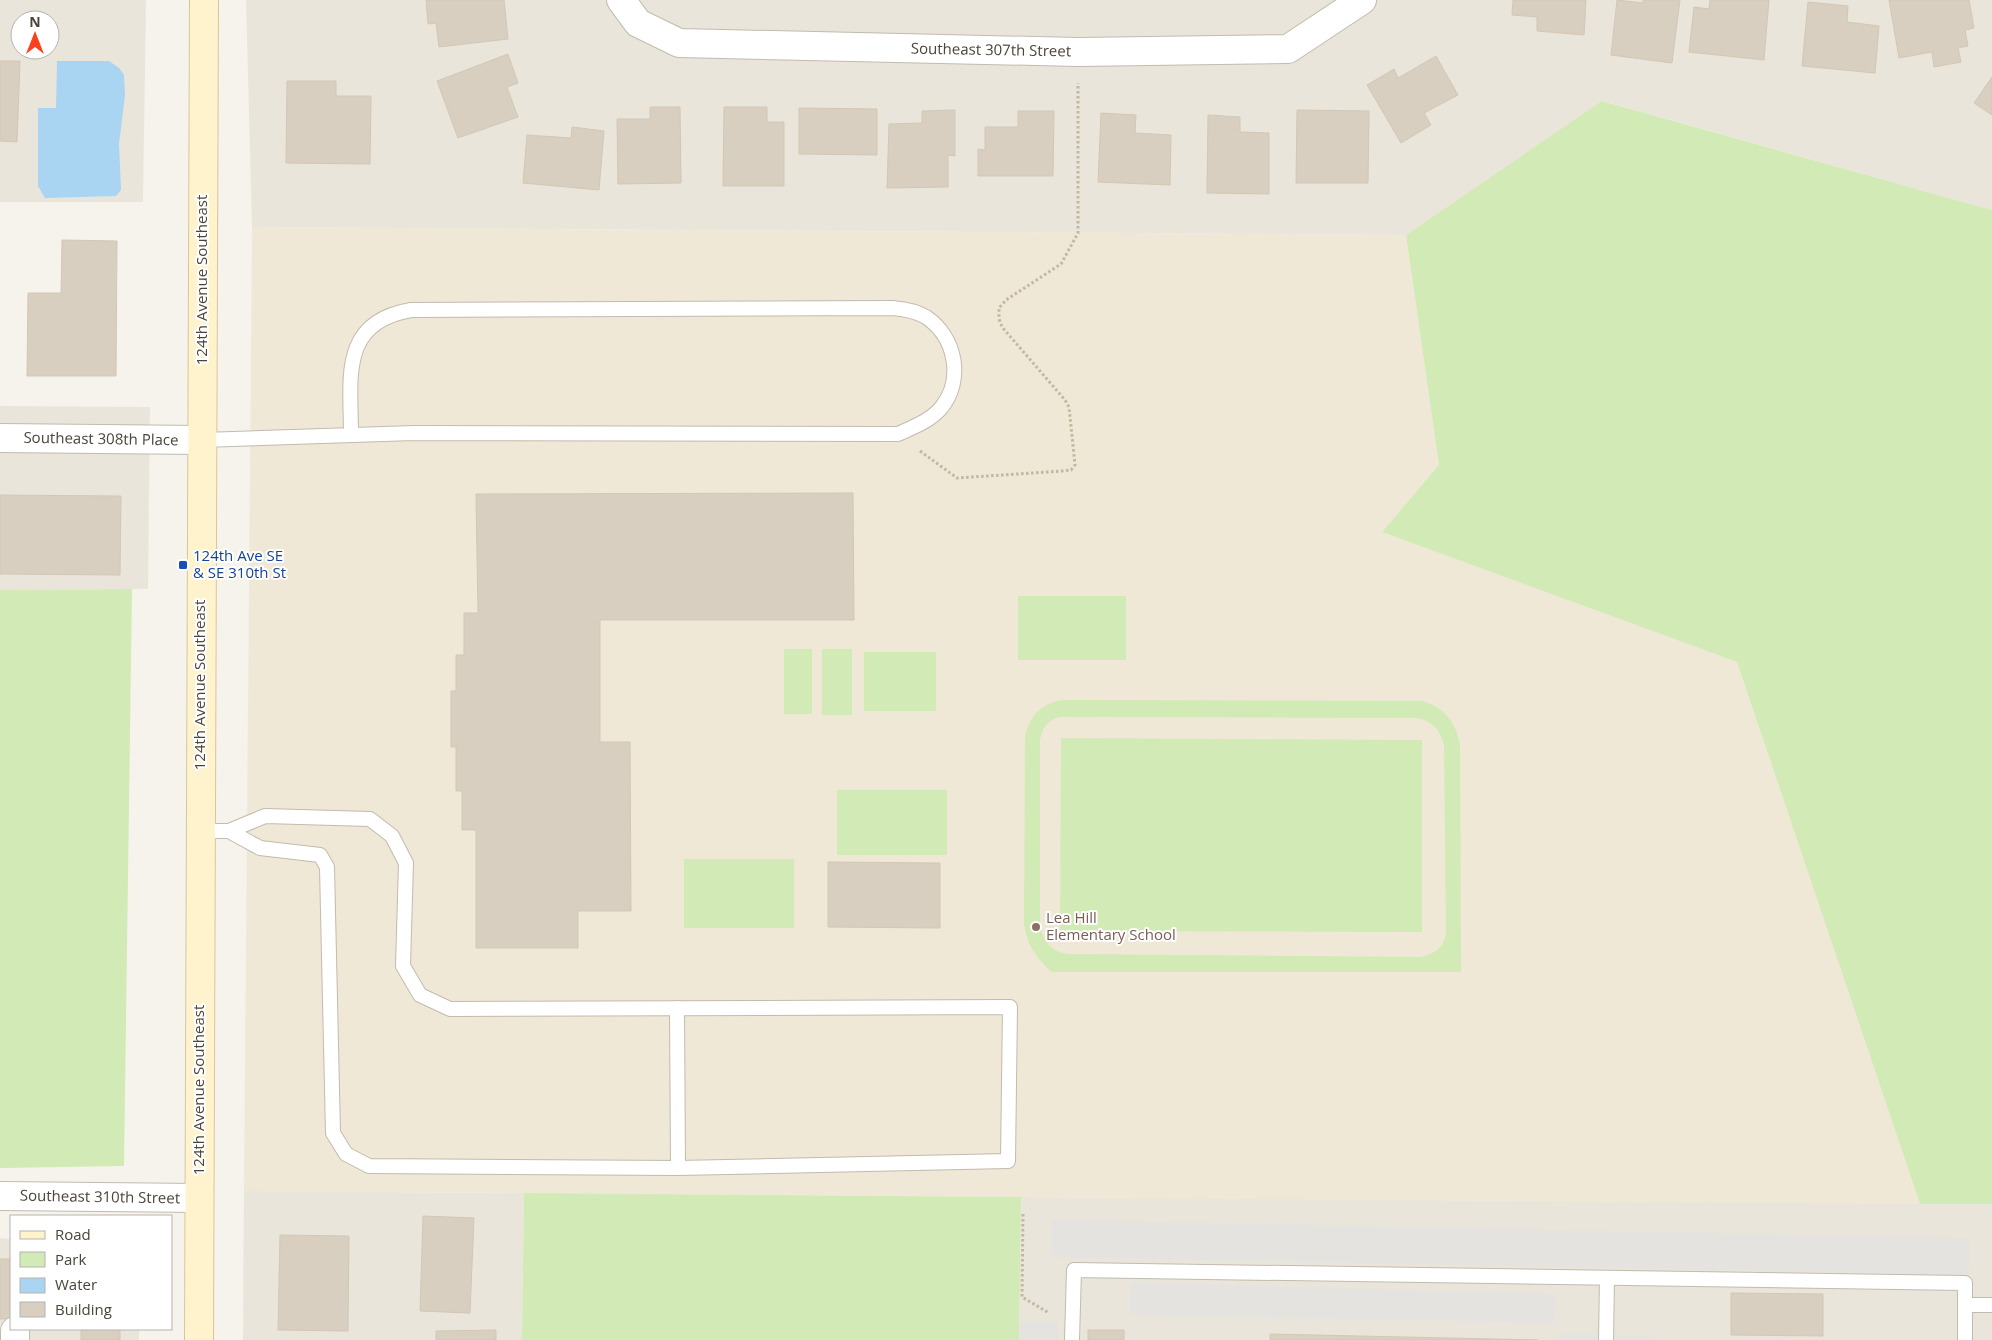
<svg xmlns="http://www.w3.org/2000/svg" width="1992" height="1340" font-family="'Open Sans',sans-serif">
	<rect width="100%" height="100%" fill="#f6f3ec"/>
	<g fill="#eae5da" fill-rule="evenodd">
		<path d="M0 0H146L143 202H0ZM20 20H50V50H20Z"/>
		<path d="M246 0H1992V210L1603 101 1406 235 252 227Z"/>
		<path d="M0 406 150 407 148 589 0 590Z"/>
		<path d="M244 1191 524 1193 522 1340H243Z"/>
		<path d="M1021 1197 1992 1204V1340H1019Z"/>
		<path d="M0 1238 11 1239V1329H139V1340H0Z"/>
	</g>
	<path fill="#efe8d6" d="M252 227 1406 235 1439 465 1382 532 1737 662 1920 1204 244 1191Z"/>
	<g fill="#d2eab5" fill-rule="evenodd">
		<path d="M1602 101 1992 210V1204H1920L1737 662 1382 532 1439 465 1406 235Z"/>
		<path d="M132 589 124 1166 0 1168V590Z"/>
		<rect x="1018" y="596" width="108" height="64"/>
		<rect x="784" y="649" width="28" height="65"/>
		<rect x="822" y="649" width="30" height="66"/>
		<rect x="864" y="652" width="72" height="59"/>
		<path d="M1063 700 1422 701C1444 707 1456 722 1460 745L1461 972H1051C1035 955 1028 947 1024 924L1025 736C1030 715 1042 703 1063 700ZM1059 717 1417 718C1433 721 1440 730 1444 745L1446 934C1443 949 1435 953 1421 957L1069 954C1052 952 1044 943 1040 926V740C1042 728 1047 721 1059 717Z"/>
		<path d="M1061 738 1422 740V932L1060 931Z"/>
		<rect x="837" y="790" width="110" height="65"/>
		<rect x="684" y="859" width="110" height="69"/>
		<path d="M524 1193 1021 1197 1019 1340H522Z"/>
	</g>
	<g fill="#e5e3e0">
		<path d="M1052 1220 1970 1238 1969 1275 1051 1257Z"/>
		<path d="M1130 1282 1556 1294 1554 1323 1130 1315Z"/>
		<path d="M1020 1322H1058V1340H1019Z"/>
		<path d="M1559 1334 1653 1336V1340H1558Z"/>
	</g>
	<path fill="#a9d4f2" d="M57 61H109L119 68 124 75 125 95 119 144 121 190 116 196 45 198 38 186V108H56Z"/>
	<g fill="#d8cfc1" stroke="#d3c7b4">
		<path d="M426 0H504L508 39 439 47 436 23 428 24Z"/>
		<path d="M1513 0H1586L1584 35 1537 31V17L1512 15Z"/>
		<path d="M1617 0 1643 3V0H1680L1672 63 1611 55Z"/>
		<path d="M1710 0H1769L1764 60 1689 52 1694 7 1709 9Z"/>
		<path d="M1889 0H1969L1974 28 1965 30 1968 46 1958 48 1961 62 1934 67 1932 52 1899 58Z"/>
		<path d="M1808 2 1848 6 1847 22 1879 26 1875 73 1802 66Z"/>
		<path d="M508 54 518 83 507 87 518 117 458 138 437 81Z"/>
		<path d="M1436 56 1458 95 1424 113 1431 125 1401 143 1367 85 1394 69 1398 78Z"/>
		<path d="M0 61H20L17 142 0 141Z"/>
		<path d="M1992 77V115L1974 103Z"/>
		<path d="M287 81H336V96H371L370 164 286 163Z"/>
		<path d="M650 107H680L681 183 618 184 617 119H650Z"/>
		<path d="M724 107H767V122H784V186H723Z"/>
		<path d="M799 108 877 109V155L799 154Z"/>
		<path d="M955 110V156L948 155V187L887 188 889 124 922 123V111Z"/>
		<path d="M1297 110 1369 111 1368 183H1296Z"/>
		<path d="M1018 111H1054L1053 176H978V149L985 150V127H1018Z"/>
		<path d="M1101 113 1136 115 1135 133 1171 135 1170 185 1098 182Z"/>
		<path d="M1208 115 1240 117V132L1269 133V194L1207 193Z"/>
		<path d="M572 127 604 131 599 190 523 183 527 135 571 138Z"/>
		<path d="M62 240 117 241 116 376H27L28 293H61Z"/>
		<path d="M853 493 854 620H600V742H630L631 911H578V948H476V830H462V791H456V747H451V691H456V655H464V613H478L476 494Z"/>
		<path d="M0 495 121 496 120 575 0 574Z"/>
		<path d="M828 862 940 863V928L828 927Z"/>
		<path d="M423 1216 474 1218 470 1313 420 1311Z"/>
		<path d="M280 1235 349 1236 348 1331 278 1330Z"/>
		<rect x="0" y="1259" width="11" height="60"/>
		<path d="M1731 1293 1823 1294V1336L1731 1335Z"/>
		<rect x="81" y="1329" width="39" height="11"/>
		<path d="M496 1330V1340H436V1331Z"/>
		<rect x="1088" y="1330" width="36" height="10"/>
		<path d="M1270 1334 1538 1340H1270Z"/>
	</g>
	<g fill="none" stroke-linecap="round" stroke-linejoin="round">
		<defs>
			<g id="lane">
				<path d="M201 440 414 433 898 434C913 427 930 421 941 408 964 380 956 337 926 317 916 311 904 309 893 308L411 310C339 322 351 379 351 435"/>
				<path d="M200 831H229L265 816 370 819 392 836 406 863 403 966 420 995 450 1009 1010 1007 1008 1161 678 1168 369 1166 346 1154 333 1133 327 867 320 855 260 848 229 831"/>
				<path d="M677 1008 678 1168"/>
				<path d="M1965 1305H1992"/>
				<path d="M1072 1340 1074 1270 1965 1283V1340"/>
				<path d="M1606 1340 1607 1278"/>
			</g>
			<g id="street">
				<path d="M621 0 638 23 679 43 1078 52 1288 49 1362 0"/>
				<path d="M0 438 201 440"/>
				<path d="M0 1196 199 1198"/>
				<path d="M15 1340V1331"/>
			</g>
			<path id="secondary" d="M199 1340 204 0"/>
		</defs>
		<use href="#lane" stroke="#c2bbae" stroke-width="16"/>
		<use href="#street" stroke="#c2bbae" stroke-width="30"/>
		<use href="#secondary" stroke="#d6c79b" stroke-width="30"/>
		<g stroke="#c4b79f" stroke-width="3" stroke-dasharray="2.5 2.5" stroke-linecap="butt">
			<path d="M920 451 957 478 1062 471 1071 470 1075 465 1069 407 1065 400 1002 327 999 319V308L1006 300 1061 264 1078 233V83"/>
			<path d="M1023 1214 1022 1297 1049 1313"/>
		</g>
		<use href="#lane" stroke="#fff" stroke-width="14"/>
		<use href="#street" stroke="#fff" stroke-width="28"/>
		<use href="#secondary" stroke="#fff3cd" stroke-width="28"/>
	</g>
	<rect fill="#1a4fb4" stroke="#fff" stroke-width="2" x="178" y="560" width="10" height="10" rx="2.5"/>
	<circle fill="#8d6e63" stroke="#fff" stroke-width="2" cx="1036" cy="927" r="5"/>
	<g text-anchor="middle" stroke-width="4" stroke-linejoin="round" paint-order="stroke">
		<g font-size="15" fill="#4b4439" stroke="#fff">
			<text transform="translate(991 50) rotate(1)" y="5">Southeast 307th Street</text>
			<text transform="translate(202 280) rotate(-90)" y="5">124th Avenue Southeast</text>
			<text transform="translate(101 439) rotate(1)" y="5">Southeast 308th Place</text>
			<text transform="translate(200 685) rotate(-90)" y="5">124th Avenue Southeast</text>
			<text transform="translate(199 1090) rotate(-90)" y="5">124th Avenue Southeast</text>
			<text transform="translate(100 1197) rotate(1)" y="5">Southeast 310th Street</text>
		</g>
		<g font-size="15" fill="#164399" stroke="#fff" text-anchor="start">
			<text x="193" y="561">124th Ave SE<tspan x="193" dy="17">&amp; SE 310th St</tspan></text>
		</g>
		<g font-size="15" fill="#785e54" stroke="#fff" text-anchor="start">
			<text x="1046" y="923">Lea Hill<tspan x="1046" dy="17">Elementary School</tspan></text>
		</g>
	</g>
	<rect x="10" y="1215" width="162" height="115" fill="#ffffff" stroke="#b7b4b0"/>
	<rect x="20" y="1231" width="25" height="8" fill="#fff3cd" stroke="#b7b4b0"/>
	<text x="55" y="1240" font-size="15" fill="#4b4439">Road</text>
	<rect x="20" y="1252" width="25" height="15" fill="#d2eab5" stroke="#b7b4b0"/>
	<text x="55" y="1265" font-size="15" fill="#4b4439">Park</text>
	<rect x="20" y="1278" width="25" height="15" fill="#a9d4f2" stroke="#b7b4b0"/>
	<text x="55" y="1290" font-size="15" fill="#4b4439">Water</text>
	<rect x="20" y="1302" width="25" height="15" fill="#d8cfc1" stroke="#b7b4b0"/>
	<text x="55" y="1315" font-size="15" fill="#4b4439">Building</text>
	<g transform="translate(35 35)"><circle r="24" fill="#ffffff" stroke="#b7b4b0"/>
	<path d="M0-4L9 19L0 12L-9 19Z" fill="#fc3f1d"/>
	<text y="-8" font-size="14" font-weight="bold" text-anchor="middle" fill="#4b4439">N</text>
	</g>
</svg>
